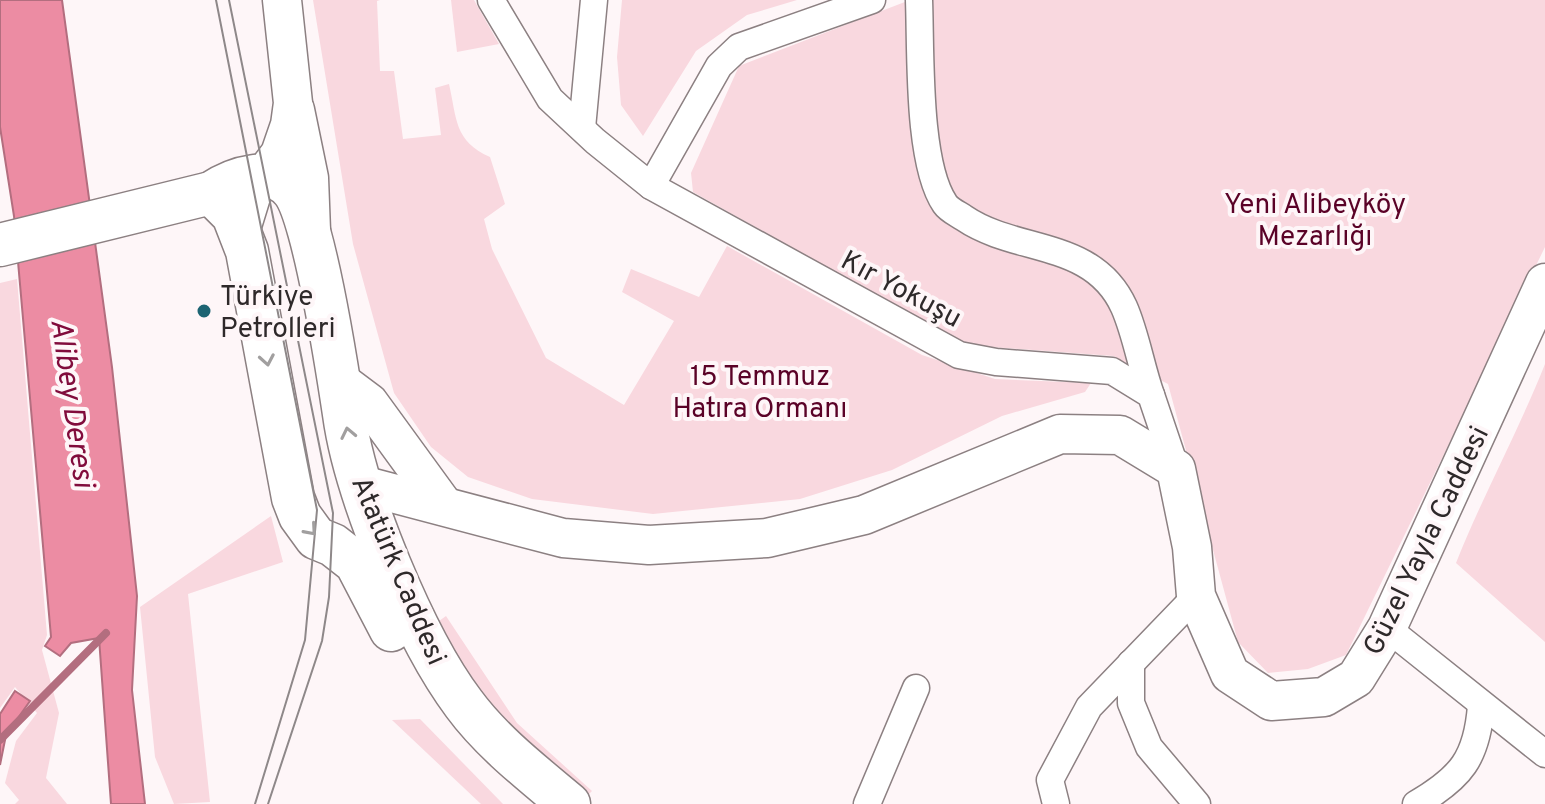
<svg xmlns="http://www.w3.org/2000/svg" width="1545" height="804" font-family="Overpass,sans-serif">
	<rect width="100%" height="100%" fill="#fef6f8"/>
	<g fill="#f9d8df">
		<path d="M313 0H380L377 1 380 71H394L403 139 441 135 435 88 449 84C457 119 454 141 490 157L505 204 484 219 492 249 546 358 624 405 674 321 622 292 631 269 699 297 727 246 922 355 995 379 1091 383 1085 392 1002 416 892 470 800 499 653 514 532 499 468 477 431 447 394 393 353 244Z"/>
		<path d="M451 0H474L499 44 457 52Z"/>
		<path d="M622 0H797L747 15 696 51 643 136 621 105 617 57Z"/>
		<path d="M910 0H1545V247L1346 655 1308 669 1268 673 1238 642 1168 384 1113 356 965 345 693 192 691 173 739 66Z"/>
		<path d="M17 279 47 635 42 650 59 713 46 778 67 804H15L19 800 5 783 16 741 37 713 15 687 0 708V283Z"/>
		<path d="M1545 364V642L1456 563C1483 495 1518 432 1545 364Z"/>
		<path d="M271 516 283 562 188 594 210 802 174 804 155 757 140 607Z"/>
		<path d="M446 616 517 723 592 791 585 798 486 708 439 621Z"/>
		<path d="M420 719 503 804H481L392 720Z"/>
	</g>
	<g fill="#ec8ca3" stroke="#b36e7f" stroke-width="2">
		<path d="M0 0H62L112 367 137 596 132 690 145 804H111L99 638 71 643 60 656 45 646 51 637 14 216 0 127Z"/>
		<path d="M15 691 30 701 6 735 0 765V714Z"/>
	</g>
	<g fill="none" stroke-linecap="round" stroke-linejoin="round">
		<path stroke="#b36e7f" stroke-width="8" d="M0 740 106 633"/>
		<defs>
			<g id="minor">
				<path d="M491 0 550 99 595 141 651 186 959 355 996 362 1112 371 1151 395 1176 469"/>
				<path d="M919 0C921 52 917 163 945 204 949 210 958 214 964 218 1017 254 1093 239 1124 307 1136 334 1141 367 1151 395"/>
				<path d="M582 128 594 0"/>
				<path d="M651 186 719 66 739 47 872 0"/>
				<path d="M1387 628 1545 754"/>
				<path d="M1131 663V703L1149 747 1197 804"/>
				<path d="M867 804 916 688"/>
				<path d="M1056 804 1050 780 1089 707 1196 596"/>
				<path d="M1416 804C1461 778 1477 758 1481 706"/>
			</g>
			<g id="secondary">
				<path d="M295 110 309 178 311 231"/>
				<path d="M241 229 253 190 280 154 290 125 293 103 282 0"/>
				<path d="M341 382 369 403 444 506"/>
				<path d="M362 485 563 538 649 545 767 538 864 515 1060 434 1120 435 1176 469 1192 547 1196 596 1230 674 1271 701 1324 697 1356 678 1387 628 1545 283"/>
			</g>
			<g id="primary">
				<path d="M211 193 233 215 247 251 293 498 300 516 316 538 333 545 356 563 391 630"/>
				<path d="M0 245 211 193C234 178 272 164 293 191 314 217 338 374 344 414 355 495 415 639 464 704 492 742 532 773 569 804"/>
			</g>
		</defs>
		<use href="#minor" stroke="#8c8082" stroke-width="29"/>
		<use href="#secondary" stroke="#8c8082" stroke-width="41"/>
		<use href="#primary" stroke="#8c8082" stroke-width="45"/>
		<use href="#minor" stroke="#fff" stroke-width="26"/>
		<use href="#secondary" stroke="#fff" stroke-width="38"/>
		<use href="#primary" stroke="#fff" stroke-width="42"/>
		<g stroke="#8e8889" stroke-width="2">
			<path d="M216 0 317 510 305 640 255 804"/>
			<path d="M229 0 333 513 329 597 322 641 268 804"/>
		</g>
	</g>
	<defs><path id="oneway-chevron" d="M-2-3.5L2.5 0L-2 3.5" fill="none" stroke-width="1.6" stroke-linecap="round" stroke-linejoin="round" transform="scale(2)"/></defs>
	<g stroke="#a19f9f">
		<use href="#oneway-chevron" transform="translate(267 360) rotate(80)"/>
		<use href="#oneway-chevron" transform="translate(348 433) rotate(-102)"/>
		<use href="#oneway-chevron" transform="translate(311 530) rotate(49)"/>
	</g>
	<circle fill="#1d6473" stroke="#fef6f8" stroke-width="3" cx="204" cy="311" r="8"/>
	<g text-anchor="middle" stroke-width="8" stroke-linejoin="round" paint-order="stroke">
		<g font-size="28" fill="#5a0227" stroke="#fef6f8">
			<text x="1315" y="213">Yeni Alibeyköy<tspan x="1315" dy="32">Mezarlığı</tspan></text>
			<text x="760" y="385">15 Temmuz<tspan x="760" dy="32">Hatıra Ormanı</tspan></text>
		</g>
		<g font-size="28" fill="#2e292a" stroke="#fef6f8">
			<text transform="translate(902 288) rotate(28)" y="10">Kır Yokuşu</text>
			<text transform="translate(1425 540) rotate(-64)" y="10">Güzel Yayla Caddesi</text>
			<text transform="translate(400 570) rotate(67)" y="10">Atatürk Caddesi</text>
		</g>
		<g font-size="28" fill="#2e292a" stroke="#fef6f8" text-anchor="start">
			<text x="220" y="305">Türkiye<tspan x="220" dy="32">Petrolleri</tspan></text>
		</g>
		<g font-size="30" font-style="italic" fill="#810c3c" stroke="#fef6f8">
			<text transform="translate(73 403) rotate(82)" y="10">Alibey Deresi</text>
		</g>
	</g>
</svg>
